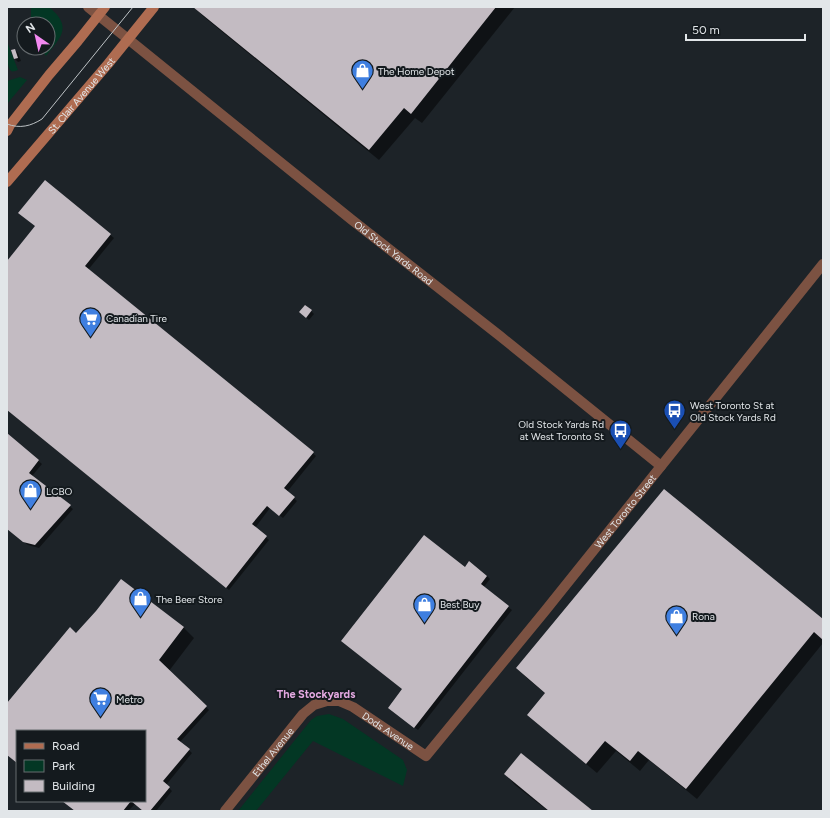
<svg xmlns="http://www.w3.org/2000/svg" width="830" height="818" font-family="Figtree,sans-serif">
	<rect width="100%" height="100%" fill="#1d2328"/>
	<g fill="#033724">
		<path d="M31 7H49C73 27 61 37 46 56L40 48H48V24H31Z"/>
		<path d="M7 44H8L18 70C15 71 13 72 11 71 6 66 7 50 7 44Z"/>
		<path d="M20 77 27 80 7 104V81Z"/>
		<path d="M329 714 343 719 403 760 407 770 403 786 313 741 256 811H238L311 720 317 716Z"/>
	</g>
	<g fill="#0007">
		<path d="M194 7H515L422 123 415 118 379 160 204 17Z"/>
		<path d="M15 50 18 53 21 61 18 62 15 59 12 51Z"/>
		<path d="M45 181 114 238 88 270 316 456 287 492 297 501 283 518 270 508 255 528 269 540 229 590 7 410V262L36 227Z"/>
		<path d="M311 311 314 314 309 320 303 315Z"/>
		<path d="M7 434 42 464 32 476 73 509 39 548 28 545 7 528Z"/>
		<path d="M465 568 487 576 490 579 483 588 512 610 418 730 392 711 403 689 342 641Z"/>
		<path d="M121 580 184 628 194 638 169 671 209 710 180 742 192 753 166 785 172 791 156 811H143L135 804 128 811H75L63 801H145V731H17V763L7 754V704L77 634 97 612Z"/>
		<path d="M823 621V643L697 799 649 760 640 771 616 751 597 773 539 725 528 715 546 694 528 679 517 668Z"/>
		<path d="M505 774 591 811H548L515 785Z"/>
	</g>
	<g fill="#c3bbc2">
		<path d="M193 7H496L411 114 404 108 369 150Z"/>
		<path d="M15 49 18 58 14 59 11 50Z"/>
		<path d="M45 180 111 234 85 266 314 452 284 488 295 497 279 516 267 506 252 524 267 536 226 588 7 410V261L35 226 18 213Z"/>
		<path d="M305 305 312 310 306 318 299 312Z"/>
		<path d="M7 433 39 460 29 473 71 505 35 545 23 542 7 529Z"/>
		<path d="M664 489 823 619V640L814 632 686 789 638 751 630 761 605 741 586 764 527 715 545 693 516 668Z"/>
		<path d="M424 535 465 567 469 561 487 576 481 584 509 606 414 728 388 708 402 689 341 641Z"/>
		<path d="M121 579 184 627 159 660 207 706 177 739 190 749 163 781 170 787 150 811H143L131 801 123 811H75L62 801H145V731H17V763L7 755V703L70 627 76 633 96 611Z"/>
		<path d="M521 753 593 811H549L504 774Z"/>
	</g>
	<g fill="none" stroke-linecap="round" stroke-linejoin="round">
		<g stroke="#7c5242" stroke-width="10">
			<path id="s1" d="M128 39 352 220 500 336 661 466"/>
			<path id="s2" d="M225 811 303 714 314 705 327 701H339L353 707 426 756 545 611 823 264"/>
		</g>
		<path stroke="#7c5242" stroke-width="10" d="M88 7 128 39"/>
		<g stroke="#af6c51" stroke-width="10">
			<path d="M7 131 10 125 49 75 78 41 105 7"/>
			<path id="s3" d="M7 182 108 64 154 7"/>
		</g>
		<path stroke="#bdc2c5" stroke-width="1" d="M7 124C20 129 31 126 42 119L133 7"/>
	</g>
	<defs>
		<symbol id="shop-pin" viewBox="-11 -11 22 30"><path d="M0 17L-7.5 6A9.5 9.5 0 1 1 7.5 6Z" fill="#3f7fe0" stroke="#141a1e"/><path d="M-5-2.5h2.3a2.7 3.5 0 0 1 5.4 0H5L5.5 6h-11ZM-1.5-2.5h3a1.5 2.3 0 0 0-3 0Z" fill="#fff"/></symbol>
		<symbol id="supermarket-pin" viewBox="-11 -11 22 30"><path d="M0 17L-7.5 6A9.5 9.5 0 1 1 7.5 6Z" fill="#3f7fe0" stroke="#141a1e"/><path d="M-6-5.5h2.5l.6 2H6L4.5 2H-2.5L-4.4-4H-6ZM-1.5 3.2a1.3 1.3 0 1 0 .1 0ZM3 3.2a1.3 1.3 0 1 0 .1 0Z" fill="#fff"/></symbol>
		<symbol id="bus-pin" viewBox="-11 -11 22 30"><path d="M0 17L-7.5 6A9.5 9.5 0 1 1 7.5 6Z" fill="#1a4fb4" stroke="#141a1e"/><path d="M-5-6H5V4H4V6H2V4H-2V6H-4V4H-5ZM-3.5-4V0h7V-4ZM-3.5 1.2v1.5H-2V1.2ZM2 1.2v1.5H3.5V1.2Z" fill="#fff"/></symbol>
	</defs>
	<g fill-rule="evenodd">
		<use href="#shop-pin" x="350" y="58" width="25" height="34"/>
		<use href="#supermarket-pin" x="78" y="306" width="25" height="34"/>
		<use href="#bus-pin" x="662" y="398" width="25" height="34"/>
		<use href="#bus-pin" x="608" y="418" width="25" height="34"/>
		<use href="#shop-pin" x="18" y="478" width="25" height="34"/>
		<use href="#shop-pin" x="128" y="586" width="25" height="34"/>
		<use href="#shop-pin" x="412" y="592" width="25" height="34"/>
		<use href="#shop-pin" x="664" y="604" width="25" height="34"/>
		<use href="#supermarket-pin" x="88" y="686" width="25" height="34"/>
	</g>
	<g text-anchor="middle" stroke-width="4" stroke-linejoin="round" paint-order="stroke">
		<g font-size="10" fill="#e2e6e9" stroke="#141a1e" text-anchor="start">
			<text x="378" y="75">The Home Depot</text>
			<text x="106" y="322">Canadian Tire</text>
			<text x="690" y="409">West Toronto St at<tspan x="690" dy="12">Old Stock Yards Rd</tspan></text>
			<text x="604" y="428" text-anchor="end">Old Stock Yards Rd<tspan x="604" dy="12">at West Toronto St</tspan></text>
			<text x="46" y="495">LCBO</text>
			<text x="156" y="603">The Beer Store</text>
			<text x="440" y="608">Best Buy</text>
			<text x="692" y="620">Rona</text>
			<text x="116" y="703">Metro</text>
		</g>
		<g font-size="10" fill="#e2e6e9" stroke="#141a1e">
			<text dy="4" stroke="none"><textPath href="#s3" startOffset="114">St. Clair Avenue West</textPath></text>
			<text dy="4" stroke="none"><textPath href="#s1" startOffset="341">Old Stock Yards Road</textPath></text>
			<text dy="4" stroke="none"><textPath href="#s2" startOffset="583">West Toronto Street</textPath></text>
			<text dy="4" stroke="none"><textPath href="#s2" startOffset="222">Dods Avenue</textPath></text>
			<text dy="4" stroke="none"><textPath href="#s2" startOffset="76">Ethel Avenue</textPath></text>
		</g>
		<g font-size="11" font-weight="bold" fill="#e3a8e0" stroke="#141a1e">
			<text x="316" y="698">The Stockyards</text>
		</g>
	</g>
	<rect width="830" height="818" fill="none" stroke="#e2e6e9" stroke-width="16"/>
	<rect x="16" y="730" width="130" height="72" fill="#141a1e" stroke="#666c6f"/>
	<rect x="24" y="743" width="20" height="6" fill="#af6c51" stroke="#666c6f"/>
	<text x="52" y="750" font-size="12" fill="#e2e6e9">Road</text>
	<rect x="24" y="760" width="20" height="12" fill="#033724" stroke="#666c6f"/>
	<text x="52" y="770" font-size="12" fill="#e2e6e9">Park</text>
	<rect x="24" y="780" width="20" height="12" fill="#c3bbc2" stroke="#666c6f"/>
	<text x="52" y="790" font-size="12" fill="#e2e6e9">Building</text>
	<g transform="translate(36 36) rotate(326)"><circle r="19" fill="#141a1e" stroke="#666c6f"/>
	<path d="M0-3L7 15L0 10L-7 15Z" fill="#f389f1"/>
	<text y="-6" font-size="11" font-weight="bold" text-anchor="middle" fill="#e2e6e9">N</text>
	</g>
	<path d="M686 34v6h119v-6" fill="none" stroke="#e2e6e9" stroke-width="2"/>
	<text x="692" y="34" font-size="12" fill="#e2e6e9" stroke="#141a1e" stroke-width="3" paint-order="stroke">50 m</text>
</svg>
